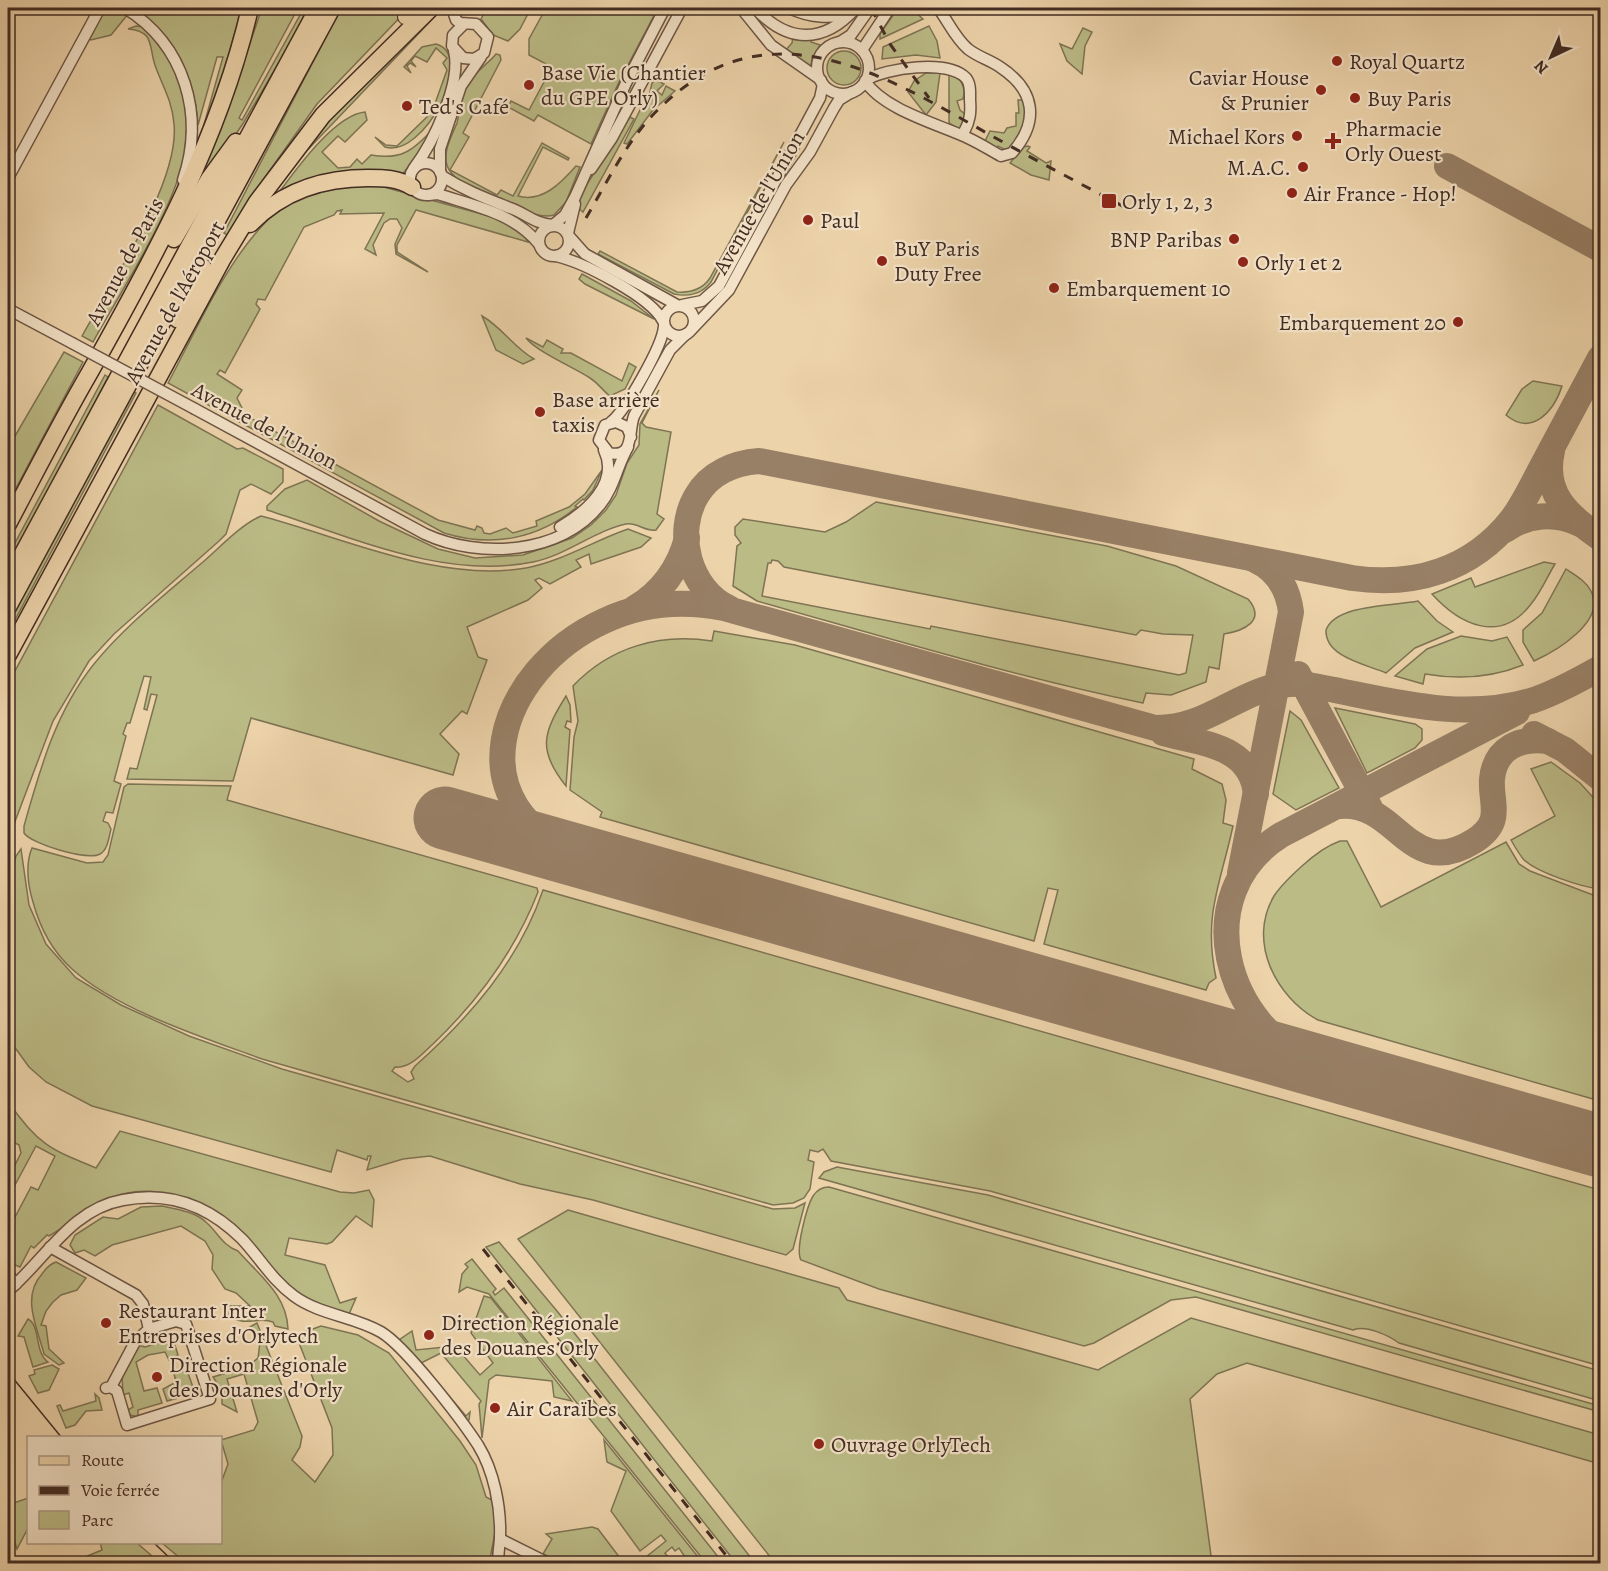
<svg xmlns="http://www.w3.org/2000/svg" width="1608" height="1571" font-family="Alegreya,serif">
	<rect width="100%" height="100%" fill="#edd3aa"/>
	<filter id="stains"><feTurbulence type="fractalNoise" baseFrequency=".00333" numOctaves="4"/><feColorMatrix values="0 0 0 0 .2 0 0 0 0 .09 0 0 0 0 .02 0 0 0 .5 -.17"/></filter>
	<radialGradient id="worn" r=".72"><stop offset=".6" stop-color="#630" stop-opacity="0"/><stop offset="1" stop-color="#630" stop-opacity=".3"/></radialGradient>
	<g fill="#bbbb86" stroke="#7e7454" stroke-width="1.5" fill-rule="evenodd">
		<path d="M110 8 128 14 111 35 91 40 89 38 103 12Z"/>
		<path d="M132 8H242L218 92 198 146 223 57H217L198 125C194 75 176 36 132 8Z"/>
		<path d="M262 8H298L239 118 242 120 304 8H311L244 122 193 198 190 196 226 114Z"/>
		<path d="M341 8H409L317 104 263 180 229 236 224 233Z"/>
		<path d="M439 8H443L295 163 323 122Z"/>
		<path d="M487 8H531L520 29 508 41 493 35 481 19Z"/>
		<path d="M546 8H658L618 84 591 144 538 115 534 121 508 107 511 101 529 110 552 67 529 55V39Z"/>
		<path d="M898 8H911L923 19 880 39V34Z"/>
		<path d="M136 26 144 27C158 44 173 60 180 80 185 97 190 122 188 139 180 202 124 286 93 342L82 336C111 283 180 182 174 124 172 101 164 89 156 68 148 48 156 31 128 29Z"/>
		<path d="M929 26 937 41 940 58 916 55 882 59 883 47Z"/>
		<path d="M1083 28 1092 32 1085 46 1082 74 1067 61 1060 44 1072 49Z"/>
		<path d="M793 36 812 39 811 42 820 45 812 59 810 70 784 52 792 43Z"/>
		<path d="M436 44C477 55 424 159 385 147L375 137 386 145 397 146 432 112 447 70 443 63 447 58 436 48 427 62 415 56 411 61 416 67 410 63 407 66 411 73 404 67 422 47Z"/>
		<circle cx="844" cy="68" r="17"/>
		<path d="M496 54 500 55 501 60 463 133 469 137 450 170 497 195 501 190 513 196 542 143 569 158 568 160 543 147 518 196C542 203 561 183 576 166L580 167 566 202 554 215C535 220 516 204 498 198 479 191 442 180 446 154 447 143 453 133 457 123 460 110 461 94 468 83 476 71 490 62 496 54Z"/>
		<path d="M926 73H940L936 102 926 115 908 92 914 81Z"/>
		<path d="M949 74C962 77 966 88 963 99L957 101 960 110 966 115 960 130 949 123Z"/>
		<path d="M656 80 664 84 657 91 662 95 666 86 675 91 653 110 627 144 624 143 642 106 647 108 652 99 649 96 652 83Z"/>
		<path d="M1018 100H1024C1027 119 1021 144 1002 153L1004 149 998 146 997 150 984 143 990 131 1004 133 1007 128 1016 126V113H1019Z"/>
		<path d="M365 112 367 120 345 142 338 136 322 152 338 168 350 167 357 159 362 164 371 155C400 160 412 152 433 129L430 138 402 175 280 191C297 168 335 115 365 112Z"/>
		<path d="M630 117 634 119 583 212 577 207 580 195Z"/>
		<path d="M784 142 711 282C702 294 688 297 674 294L598 254 600 251 677 292C691 293 702 290 710 278Z"/>
		<path d="M1028 146 1030 147 1027 151 1046 163 1051 161 1049 180 1031 175 1010 163 1023 147Z"/>
		<path d="M373 184 496 218 524 234 528 242 416 210 397 245V252L428 272 396 254 395 244 402 228 397 219H390L384 223 373 245 376 255 365 249 384 213 340 214 342 210 337 211 334 215 304 227 265 300 258 299 256 304 260 309 225 373 220 370 217 374 242 390 237 398 242 408 239 412 438 520 475 530 477 526 482 528 484 533 490 534 506 528 513 533 537 526 536 521 569 507 585 494 602 470 593 490 584 500 583 499 575 506 577 507C538 539 492 548 444 533L168 383C200 324 244 217 309 191 325 185 356 186 373 184Z"/>
		<path d="M582 274 631 301 654 319 585 284 579 279Z"/>
		<path d="M482 316C502 327 514 348 534 359L523 364 496 350Z"/>
		<path d="M526 338 543 347 547 340 563 349 561 353H571L622 381 629 363 636 367 625 389 610 396C604 392 598 383 590 378 573 367 537 352 526 338Z"/>
		<path d="M64 352 83 362 8 503V448Z"/>
		<path d="M105 375 108 377 8 570V556Z"/>
		<path d="M1533 381 1562 386C1554 411 1532 437 1506 415L1522 389Z"/>
		<path d="M131 390 136 393 8 633V617L58 523 107 442Z"/>
		<path d="M659 390 642 423 646 427 671 432 657 514 664 519 656 530C645 532 637 522 626 524 594 531 567 555 533 562 443 580 352 537 267 510V506L285 489 307 480 379 521 438 549 475 558 523 555 572 538 591 525 606 510 616 495 627 463 639 445 640 424Z"/>
		<path d="M158 405 237 449 243 448 283 469V482L271 494 251 484 240 490 226 534 219 541 114 634 89 661 53 721 8 840V684Z"/>
		<path d="M876 502 1107 546 1176 566 1248 599C1267 621 1243 631 1224 634L1219 669 1209 667 1206 682 1171 695 1146 693 1143 703C1013 676 885 637 757 601L733 586 737 546 741 543 735 535V527L743 519 825 532 846 522ZM772 560 778 561 784 567 1136 635 1141 630 1163 634 1193 635 1186 673 1179 675 931 626 930 629 762 596 768 563H771Z"/>
		<path d="M261 516C345 538 439 583 526 568 563 561 593 541 628 529L651 538 641 547 591 564 589 554 576 560 581 567 550 584 539 578 535 580 542 588 528 600 467 627 478 657 487 660 467 714 462 711 440 734 459 754 453 775 251 718 233 781 127 779 130 768 137 769 157 695 151 694 147 710 144 709 151 677 144 676 130 723H127L123 734 126 736 114 781 121 784 113 813 106 812 103 821 108 823 111 829C109 836 108 850 100 854 88 861 31 844 24 833V826C40 769 56 711 94 664 123 628 162 597 197 567 217 551 238 526 261 516Z"/>
		<path d="M1544 562 1555 564C1547 577 1541 592 1531 604 1500 645 1459 624 1432 594L1471 578 1475 587Z"/>
		<path d="M1566 569C1575 575 1586 581 1591 591 1607 621 1556 651 1534 661L1523 642V630L1542 613Z"/>
		<path d="M1418 601 1437 621 1453 632 1415 648 1386 673C1365 664 1325 657 1326 630 1336 604 1394 606 1418 601Z"/>
		<path d="M714 631 795 645 1194 759 1192 769 1222 784 1226 800 1223 823 1233 826C1220 886 1203 915 1216 978L1209 983 1206 990 1044 944 1058 890 1048 888 1034 941 600 817 602 812 570 790 574 737 578 721 573 686C610 647 659 633 712 641Z"/>
		<path d="M1461 636 1492 641 1507 637 1523 665C1491 678 1460 680 1425 674L1423 684 1395 676 1427 649Z"/>
		<path d="M566 696 570 705 571 722 567 721 565 727 570 730 566 786C537 750 543 733 566 696Z"/>
		<path d="M1335 708 1415 724 1422 729V740L1415 748 1367 773Z"/>
		<path d="M1290 711 1301 720 1339 788 1296 810 1273 794Z"/>
		<path d="M1551 762 1580 783 1600 805V889C1581 887 1539 873 1524 860 1519 854 1515 847 1511 840L1555 816 1531 769Z"/>
		<path d="M128 784 231 786 227 800 537 888 538 892C515 951 479 1000 433 1044 423 1053 410 1069 395 1067L392 1071 408 1082 414 1079 411 1072 415 1066C470 1017 519 961 543 890L1600 1190V1366L990 1191 831 1161 823 1149 818 1152 810 1150 808 1160 814 1162 810 1189 804 1198 793 1203 773 1205 262 1059C205 1038 117 1010 72 969 52 951 40 928 33 902 28 886 25 864 32 848L87 863 103 862 108 855 124 787Z"/>
		<path d="M1340 841H1347L1381 907 1506 842 1519 864 1530 871 1593 895H1600V1101L1318 1020C1276 997 1247 942 1274 896 1281 885 1292 875 1302 866 1313 856 1326 846 1340 841Z"/>
		<path d="M21 849 29 905 46 944 76 978 121 1005 189 1036 282 1069 773 1209 795 1208 805 1203 793 1249 786 1255 593 1200 520 1184 430 1156 403 1159 367 1170 371 1156H368L367 1160 337 1150 331 1172 92 1106 46 1082 29 1067 8 1038V886L16 856Z"/>
		<path d="M8 1102C40 1145 47 1148 96 1168L120 1131 340 1192 354 1193 369 1190 374 1200 372 1227 356 1216 332 1242 327 1244 289 1238 285 1255 325 1265 340 1303 356 1298 349 1314C326 1306 301 1299 284 1282 268 1267 257 1248 242 1233 212 1202 153 1180 111 1198 88 1208 70 1224 49 1236L47 1235 34 1248 31 1246 20 1267 8 1262V1223L14 1219 31 1187 38 1190 55 1156 36 1146 8 1198V1179L21 1153 19 1145 8 1139V1121L12 1112 8 1109Z"/>
		<path d="M837 1167 988 1195 1600 1371V1401L1399 1343C1388 1335 1366 1325 1353 1330L819 1178 824 1172Z"/>
		<path d="M829 1187 1600 1406V1412L1196 1297 1171 1300 1094 1343 1084 1346 879 1289 801 1260C795 1250 807 1206 813 1196 817 1190 823 1187 829 1187Z"/>
		<path d="M162 1206C177 1209 196 1212 207 1223 218 1233 223 1246 238 1251 259 1275 287 1295 288 1329L275 1326 273 1322C258 1316 244 1328 228 1315L226 1306H250L236 1293 225 1289 212 1269 213 1255 205 1241 181 1226 112 1245 95 1256 84 1250 75 1253 70 1245 75 1235 103 1217 118 1219 141 1207Z"/>
		<path d="M568 1210 839 1288 847 1300 1098 1370 1191 1318 1600 1435V1464L1247 1363 1217 1374 1190 1399 1212 1563H775L518 1239Z"/>
		<path d="M499 1242 557 1311 755 1563H736L486 1247Z"/>
		<path d="M472 1259 496 1289 493 1292 495 1295 504 1288 723 1563H706L489 1294 467 1287 459 1292 462 1274 468 1267 465 1264Z"/>
		<path d="M56 1262 86 1278 77 1290 61 1295 53 1302 46 1311 41 1325 46 1326 49 1349 64 1363 59 1365 44 1354C37 1327 21 1297 42 1274 46 1268 50 1264 56 1262Z"/>
		<path d="M484 1296 491 1298 572 1401 554 1397 552 1381 496 1375 489 1380 482 1438 479 1404 481 1401 441 1353 421 1363 466 1416 470 1412 469 1420 466 1421 399 1340 412 1331 416 1350 455 1346 480 1375 493 1363 471 1333Z"/>
		<path d="M28 1319C41 1326 34 1352 48 1362L33 1367 24 1337 18 1336Z"/>
		<path d="M257 1323 302 1436 300 1447 292 1460 315 1482 333 1455 332 1428 296 1335 321 1326 358 1335 389 1353 460 1441 476 1465 486 1497 492 1500 496 1526 492 1564 495 1533 489 1564 186 1563 162 1543 220 1542 221 1483 228 1464 221 1440 254 1430 258 1422 244 1374 227 1379 237 1412 222 1404V1391L213 1377 247 1367 258 1358 260 1342 248 1328Z"/>
		<path d="M173 1339 178 1355 169 1360 165 1352 148 1355 136 1362 144 1391 157 1388 162 1403 138 1410V1417L130 1415 128 1410 133 1407 129 1393 123 1395 122 1375 138 1345 145 1347Z"/>
		<path d="M52 1365 59 1369 49 1390 38 1393 29 1376 35 1374 34 1370Z"/>
		<path d="M173 1369 188 1373 194 1390 192 1394 167 1401 163 1389 176 1382Z"/>
		<path d="M95 1394 99 1398 102 1410 86 1411 75 1425 66 1428 57 1406 60 1405 63 1411 96 1401Z"/>
		<path d="M604 1440 703 1563H689L679 1548 675 1551 672 1547 665 1553 668 1557 665 1558 641 1561 666 1541 661 1535 640 1551 611 1511 626 1471 607 1462Z"/>
		<path d="M28 1498V1528L17 1549 8 1519V1505Z"/>
		<path d="M592 1527 598 1529 620 1558 618 1560 560 1562 543 1554 552 1539 546 1534Z"/>
		<path d="M100 1542 137 1543 160 1563H70L102 1550Z"/>
	</g>
	<g fill="none" stroke-linecap="round" stroke-linejoin="round">
		<g stroke="#988066" stroke-width="26">
			<path d="M1447 166 1600 249"/>
			<path d="M1552 451C1542 494 1569 516 1600 538"/>
			<path d="M1505 530C1528 514 1555 512 1580 524"/>
			<path d="M635 608C662 592 679 568 687 538"/>
			<path d="M729 608C689 590 674 532 697 495 710 473 734 463 759 461L1352 578C1414 587 1472 570 1512 519 1525 502 1535 479 1546 459 1564 426 1582 392 1600 358"/>
			<path d="M1298 674 1370 808"/>
			<path d="M1163 733C1202 744 1251 745 1256 794"/>
			<path d="M1534 734 1565 750 1600 778"/>
			<path d="M1340 806C1398 801 1409 882 1474 841 1505 821 1490 804 1492 779 1495 748 1520 737 1548 741"/>
			<path d="M586 857C451 810 496 670 604 621 642 603 683 600 724 608L1155 728C1214 729 1244 681 1303 684 1380 697 1456 724 1534 700 1557 692 1579 680 1600 668"/>
			<path d="M1240 873 1291 612C1288 588 1277 570 1255 560"/>
			<path d="M1319 1065C1224 1029 1187 894 1281 835L1517 712"/>
		</g>
		<path stroke="#988066" stroke-width="63" d="M445 818 1600 1146"/>
		<defs>
			<g id="minor">
				<path d="M125 8C185 45 205 115 183 180"/>
				<path d="M452 8 456 20 460 23 476 24 488 37 484 53 474 59 463 58 452 46 453 35 464 24"/>
				<path d="M741 8 771 45 821 80"/>
				<path d="M755 8C788 44 824 44 856 8"/>
				<path d="M789 8C808 17 832 21 852 11"/>
				<path d="M840 42 851 35 870 8"/>
				<circle cx="843" cy="68" r="26"/>
				<path d="M862 50 890 8"/>
				<path d="M866 80C886 68 948 59 966 78 971 84 970 93 970 100 971 113 970 121 964 132"/>
				<path d="M865 81C884 110 938 124 968 138 979 143 990 150 1001 156L1012 153C1040 121 1035 90 1000 67 990 60 978 57 968 49 955 38 948 21 938 8"/>
				<circle cx="426" cy="179" r="16"/>
				<path d="M414 168C433 143 462 83 454 51"/>
				<path d="M591 169 612 138 682 8"/>
				<path d="M440 172V149L461 86 481 57"/>
				<path d="M442 176C464 190 485 198 510 208 525 213 535 224 553 225L565 215 575 197 626 83 665 8"/>
				<path d="M8 178 100 8"/>
				<path d="M428 195 438 194C474 206 514 213 539 244"/>
				<circle cx="554" cy="241" r="15"/>
				<path d="M568 233 575 204"/>
				<path d="M569 236 585 254 677 305"/>
				<path d="M556 256C583 262 651 297 663 321"/>
				<path d="M682 305 702 301 719 286 820 98 823 84"/>
				<circle cx="679" cy="321" r="15"/>
				<path d="M8 309 72 343"/>
				<path d="M692 329 729 290 786 185 810 152 834 108 839 100 852 92"/>
				<path d="M195 409 425 534C479 559 561 555 600 505 614 488 617 466 628 447"/>
				<path d="M611 422C626 410 663 345 664 326"/>
				<path d="M631 437 627 427 616 422 605 425 599 440 609 453C635 459 628 431 634 416L670 350 686 334"/>
				<path d="M560 527C586 512 620 483 604 450"/>
				<path d="M50 1247 136 1295 143 1304 149 1329 135 1342 111 1387 106 1388"/>
				<path d="M8 1274 16 1284"/>
				<path d="M8 1291C45 1260 71 1209 123 1200 169 1191 209 1206 242 1239 260 1258 272 1280 294 1296 320 1315 353 1316 381 1332 406 1347 461 1419 478 1445 494 1471 501 1507 500 1537 500 1546 497 1555 499 1564"/>
				<path d="M111 1387 117 1391 127 1425 210 1399 186 1324 176 1321 149 1329"/>
				<path d="M500 1539 550 1564"/>
				<path d="M683 1564 685 1562"/>
			</g>
			<path id="major" d="M405 17 415 8"/>
			<g id="highway">
				<path d="M250 224C283 191 322 178 368 178 383 178 399 178 412 187"/>
				<path d="M174 239 209 179 236 142"/>
				<path d="M177 319 203 267"/>
				<path d="M8 524C35 473 61 422 90 372 155 256 220 138 250 8"/>
				<path d="M8 581 318 8"/>
				<path d="M8 607 332 8"/>
				<path d="M8 655 223 258 257 202 323 115 431 8"/>
			</g>
		</defs>
		<use href="#minor" stroke="#6d5645" stroke-width="13"/>
		<use href="#major" stroke="#422c23" stroke-width="16"/>
		<use href="#highway" stroke="#422c23" stroke-width="19"/>
		<use href="#minor" stroke="#f3e2c8" stroke-width="10"/>
		<use href="#major" stroke="#edd3aa" stroke-width="14"/>
		<use href="#highway" stroke="#edd3aa" stroke-width="16"/>
		<g stroke="#422c23" stroke-width="1.5">
			<path d="M8 1372 62 1438"/>
			<path d="M153 1542 176 1564"/>
		</g>
		<g stroke="#422c23" stroke-width="3" stroke-dasharray="10 10" stroke-linecap="butt">
			<path d="M871 8 890 44 929 98"/>
			<path d="M586 218C609 179 630 134 665 103 773 3 889 78 992 136 1037 161 1083 185 1128 209"/>
			<path d="M483 1249 733 1564"/>
		</g>
		<defs>
			<path id="minor-bridge" d="M72 343 195 409"/>
		</defs>
		<use href="#minor-bridge" stroke="#6d5645" stroke-width="13" stroke-linecap="butt"/>
		<use href="#minor-bridge" stroke="#f3e2c8" stroke-width="10"/>
	</g>
	<g fill="#8f2418" stroke="#f3e2c8" stroke-width="2">
		<circle cx="1337" cy="61" r="6"/>
		<circle cx="529" cy="85" r="6"/>
		<circle cx="1321" cy="90" r="6"/>
		<circle cx="1355" cy="98" r="6"/>
		<circle cx="407" cy="106" r="6"/>
		<circle cx="1297" cy="136" r="6"/>
		<path d="M1330 132h6v6h6v6h-6v6h-6v-6h-6v-6h6z"/>
		<circle cx="1303" cy="167" r="6"/>
		<circle cx="1292" cy="193" r="6"/>
		<rect x="1101" y="193" width="16" height="16" rx="3"/>
		<circle cx="808" cy="220" r="6"/>
		<circle cx="1234" cy="239" r="6"/>
		<circle cx="882" cy="261" r="6"/>
		<circle cx="1243" cy="262" r="6"/>
		<circle cx="1054" cy="288" r="6"/>
		<circle cx="1458" cy="322" r="6"/>
		<circle cx="540" cy="412" r="6"/>
		<circle cx="106" cy="1323" r="6"/>
		<circle cx="429" cy="1335" r="6"/>
		<circle cx="157" cy="1377" r="6"/>
		<circle cx="495" cy="1408" r="6"/>
		<circle cx="819" cy="1444" r="6"/>
	</g>
	<g text-anchor="middle" stroke-width="4.5" stroke-linejoin="round" paint-order="stroke">
		<g font-size="22" fill="#422c23" stroke="#f3e2c8" text-anchor="start">
			<text x="1349" y="69">Royal Quartz</text>
			<text x="541" y="80">Base Vie (Chantier<tspan x="541" dy="25">du GPE Orly)</tspan></text>
			<text x="1309" y="85" text-anchor="end">Caviar House<tspan x="1309" dy="25">&amp; Prunier</tspan></text>
			<text x="1367" y="106">Buy Paris</text>
			<text x="419" y="114">Ted's Café</text>
			<text x="1345" y="136">Pharmacie<tspan x="1345" dy="25">Orly Ouest</tspan></text>
			<text x="1285" y="144" text-anchor="end">Michael Kors</text>
			<text x="1291" y="175" text-anchor="end">M.A.C.</text>
			<text x="1304" y="201">Air France - Hop!</text>
			<text x="1122" y="209">Orly 1, 2, 3</text>
			<text x="820" y="228">Paul</text>
			<text x="1222" y="247" text-anchor="end">BNP Paribas</text>
			<text x="894" y="256">BuY Paris<tspan x="894" dy="25">Duty Free</tspan></text>
			<text x="1255" y="270">Orly 1 et 2</text>
			<text x="1066" y="296">Embarquement 10</text>
			<text x="1446" y="330" text-anchor="end">Embarquement 20</text>
			<text x="552" y="407">Base arrière<tspan x="552" dy="25">taxis</tspan></text>
			<text x="118" y="1318">Restaurant Inter<tspan x="118" dy="25">Entreprises d'Orlytech</tspan></text>
			<text x="441" y="1330">Direction Régionale<tspan x="441" dy="25">des Douanes Orly</tspan></text>
			<text x="169" y="1372">Direction Régionale<tspan x="169" dy="25">des Douanes d'Orly</tspan></text>
			<text x="507" y="1416">Air Caraïbes</text>
			<text x="831" y="1452">Ouvrage OrlyTech</text>
		</g>
		<g font-size="22" fill="#422c23" stroke="#f3e2c8">
			<text transform="translate(758 202) rotate(-60)" y="8">Avenue de l'Union</text>
			<text transform="translate(124 261) rotate(-62)" y="8">Avenue de Paris</text>
			<text transform="translate(174 302) rotate(-61)" y="8">Avenue de l'Aéroport</text>
			<text transform="translate(265 425) rotate(28)" y="8">Avenue de l'Union</text>
		</g>
	</g>
	<rect width="1608" height="1571" fill="none" stroke="#edd3aa" stroke-width="30"/>
	<rect x="9" y="9" width="1590" height="1553" fill="none" stroke="#422c23" stroke-width="3"/>
	<rect x="15" y="15" width="1578" height="1541" fill="none" stroke="#422c23" stroke-width="1.5"/>
	<rect x="27" y="1436" width="195" height="108" fill="#f3e2c8" stroke="#ac9986" stroke-width="1.5"/>
	<rect x="39" y="1456" width="30" height="9" fill="#edd3aa" stroke="#ac9986" stroke-width="1.5"/>
	<text x="81" y="1466" font-size="18" fill="#422c23">Route</text>
	<rect x="39" y="1486" width="30" height="9" fill="#422c23" stroke="#ac9986" stroke-width="1.5"/>
	<text x="81" y="1496" font-size="18" fill="#422c23">Voie ferrée</text>
	<rect x="39" y="1511" width="30" height="18" fill="#bbbb86" stroke="#ac9986" stroke-width="1.5"/>
	<text x="81" y="1526" font-size="18" fill="#422c23">Parc</text>
	<g transform="translate(1551 57) rotate(224)" stroke="#f3e2c8" stroke-width="4.5" paint-order="stroke">
	<path d="M0-4.5L10 22L0 15L-10 22Z" fill="#422c23"/>
	<text y="-9" font-size="16" font-weight="bold" text-anchor="middle" fill="#422c23">N</text>
	</g>
	<rect width="100%" height="100%" filter="url(#stains)"/>
	<rect width="100%" height="100%" fill="url(#worn)"/>
</svg>
